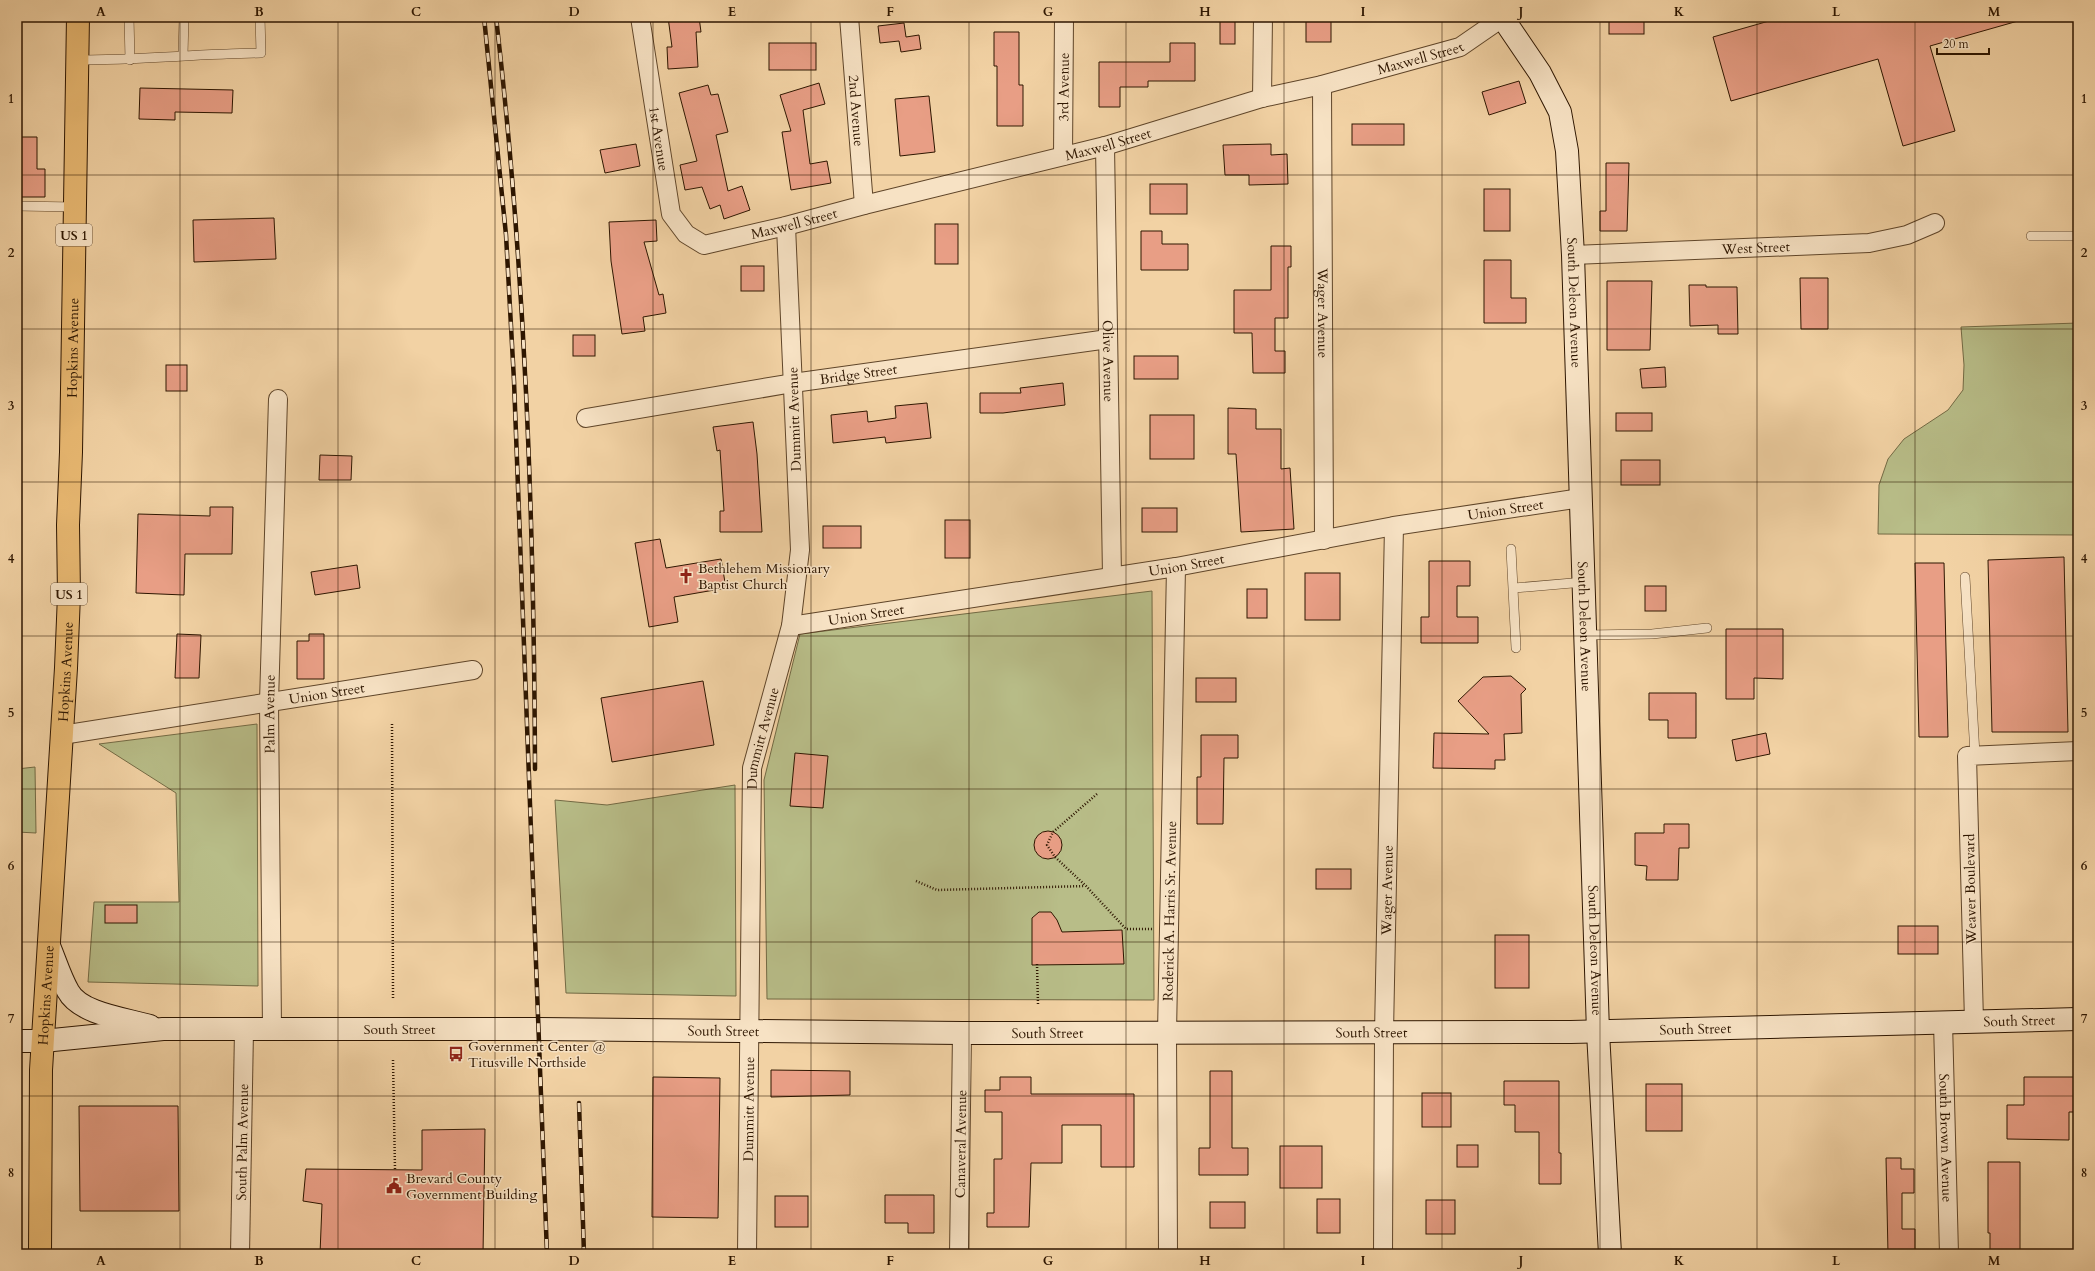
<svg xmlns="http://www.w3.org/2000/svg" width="2095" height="1271" font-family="Cardo,serif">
	<rect width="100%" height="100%" fill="#f2d2a4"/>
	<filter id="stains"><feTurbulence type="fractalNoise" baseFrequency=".005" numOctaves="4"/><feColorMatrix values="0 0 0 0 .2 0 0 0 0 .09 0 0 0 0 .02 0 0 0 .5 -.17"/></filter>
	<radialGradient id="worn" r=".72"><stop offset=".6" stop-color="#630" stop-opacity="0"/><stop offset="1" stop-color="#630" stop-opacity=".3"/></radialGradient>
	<g fill="#b8bd88" stroke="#736a44">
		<path d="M2078 323V535L1878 534 1879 485 1888 459 1904 439 1948 410 1963 390 1964 365 1961 327Z"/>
		<path d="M1152 591 1154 1000 767 999 764 780 800 634Z"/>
		<path d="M257 724 258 986 88 982 94 902H179L176 793 99 744Z"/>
		<path d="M35 767 36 833 17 832V769Z"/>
		<path d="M735 785 736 996 566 993 555 800 607 805Z"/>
	</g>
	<g fill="#e89e85" stroke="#2e1600">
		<path d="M668 17H699L701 32H696L698 67 668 69 667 47H672Z"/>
		<rect x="1306" y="17" width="25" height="25"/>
		<rect x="1609" y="17" width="35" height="17"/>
		<path d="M1783 17H2017L2018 21 1930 46 1955 131 1903 146 1878 59 1731 101 1713 37Z"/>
		<rect x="1220" y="20" width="15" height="24"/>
		<path d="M904 23 906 37 919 35 921 49 901 52 899 41 880 43 878 26Z"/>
		<path d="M994 32H1019V85H1023V126H997V66H994Z"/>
		<rect x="769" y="43" width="47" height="27"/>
		<path d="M1170 43H1195V81H1148V87H1120V107H1099V62H1170Z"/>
		<path d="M1519 81 1526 103 1489 115 1482 92Z"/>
		<path d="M819 83 825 104 803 110 810 164 827 161 831 183 791 190 782 132 791 131 780 95Z"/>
		<path d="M708 85 711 95 718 94 728 132 716 135 728 191 742 186 750 210 724 219 720 205 710 209 702 187 685 190 680 165 697 161 679 93Z"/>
		<path d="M140 88 233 90 232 113 175 112V120L139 119Z"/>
		<path d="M929 96 935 152 900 156 895 99Z"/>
		<rect x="1352" y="124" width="52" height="21"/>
		<path d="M17 137H37V169H45V197H17Z"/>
		<path d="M636 144 640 166 605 173 600 150Z"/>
		<path d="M1271 144V155L1287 154 1288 184 1249 185V175H1225L1223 145Z"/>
		<path d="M1606 163H1629L1627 231H1600V211H1606Z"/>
		<rect x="1150" y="184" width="37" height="30"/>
		<rect x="1484" y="189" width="26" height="42"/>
		<path d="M274 218 276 259 194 262 193 220Z"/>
		<path d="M656 220 657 241 644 242 659 295 663 294 666 313 643 317 645 331 622 334 611 261 609 222Z"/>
		<rect x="935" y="224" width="23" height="40"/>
		<path d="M1141 231H1162V244H1188V270H1141Z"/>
		<path d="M1271 246H1291V267H1288V318H1275V351H1285V373H1253L1252 333H1234V290H1271Z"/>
		<path d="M1484 260H1511V298H1526V323H1484Z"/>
		<rect x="741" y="266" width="23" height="25"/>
		<path d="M1800 278H1828V329H1801Z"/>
		<path d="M1607 281H1652L1650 350H1607Z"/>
		<path d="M1689 285H1706V287H1737L1738 334H1718V325L1690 326Z"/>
		<rect x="573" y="335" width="22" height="21"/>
		<rect x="1134" y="356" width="44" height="23"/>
		<rect x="166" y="365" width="21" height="26"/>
		<path d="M1665 367 1666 387 1642 388 1640 369Z"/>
		<path d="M1063 383 1065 405 1003 413H980V393H1021L1020 388Z"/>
		<path d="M927 403 931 438 886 443 885 437 833 443 831 415 867 411 868 422 896 418 895 406Z"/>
		<path d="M1228 408 1256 409V429H1281V469L1290 468 1294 529 1241 532 1236 454H1228Z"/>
		<rect x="1616" y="413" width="36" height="18"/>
		<rect x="1150" y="415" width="44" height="44"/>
		<path d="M753 422 757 454 762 532H720V511H724L720 450 717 451 713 427Z"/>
		<path d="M320 455 352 456 351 480H319Z"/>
		<rect x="1621" y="460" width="39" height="25"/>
		<path d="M210 507H233L232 554H185L184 595 136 593 138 514 210 516Z"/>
		<rect x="1142" y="508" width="35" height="24"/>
		<rect x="945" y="520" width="25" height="38"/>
		<rect x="823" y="526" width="38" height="22"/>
		<path d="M660 539 666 568 721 559 726 588 674 597 678 622 649 627 635 543Z"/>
		<path d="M2064 557 2068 732H1992L1988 560Z"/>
		<path d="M1429 561H1470V586H1457V617H1478V643H1421V617H1429Z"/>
		<path d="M1915 563H1944L1948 737H1919Z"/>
		<path d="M357 565 360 588 315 595 311 572Z"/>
		<rect x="1305" y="573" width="35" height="47"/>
		<rect x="1645" y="586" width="21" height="25"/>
		<rect x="1247" y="589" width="20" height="29"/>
		<path d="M1726 629H1783V679L1754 678V699H1726Z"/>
		<path d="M177 634 201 635 199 678H175Z"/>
		<path d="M309 634H324V679H297V641H309Z"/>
		<path d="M1511 676 1526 689 1521 694 1522 733 1504 734 1505 760H1495V769L1433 768 1434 733 1489 734 1458 701 1483 677Z"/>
		<rect x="1196" y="678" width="40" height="24"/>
		<path d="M703 681 714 745 612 762 601 698Z"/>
		<path d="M1649 693H1696V738H1668V720H1649Z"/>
		<path d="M1766 733 1770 754 1736 761 1732 740Z"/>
		<path d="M1201 735H1238V758H1224L1223 824H1197V777H1201Z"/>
		<path d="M795 753 828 756 823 808 790 806Z"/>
		<path d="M1664 824H1689V848H1679L1678 880H1646L1647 866 1635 865V833H1664Z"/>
		<circle cx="1048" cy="845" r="14"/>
		<rect x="1316" y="869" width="35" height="20"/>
		<rect x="105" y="905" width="32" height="18"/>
		<path d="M1039 912H1051L1057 920 1062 932 1122 930 1124 964 1032 965V918Z"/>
		<rect x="1898" y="926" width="40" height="28"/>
		<rect x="1495" y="935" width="34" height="53"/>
		<path d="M771 1070 850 1071V1095L771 1097Z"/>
		<path d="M1210 1071H1232V1148H1248V1175H1199V1148H1210Z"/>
		<path d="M653 1077 720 1078 718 1218 652 1217Z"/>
		<path d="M1000 1077H1031V1094H1134V1167H1101V1125H1062V1163H1031L1029 1227H987V1213H994V1159H1002V1112H985V1090H1000Z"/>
		<path d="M2024 1077H2078V1112H2069V1140L2007 1139V1105H2024Z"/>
		<path d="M1504 1081H1559V1153H1561V1184H1539V1132H1515V1105H1504Z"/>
		<rect x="1646" y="1084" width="36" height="47"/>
		<rect x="1422" y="1093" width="29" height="34"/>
		<path d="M79 1106H178L179 1211H80Z"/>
		<path d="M485 1129 483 1254H320L322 1204 303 1201 306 1169 422 1170V1130Z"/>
		<rect x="1457" y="1145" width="21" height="22"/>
		<rect x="1280" y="1146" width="42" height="42"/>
		<path d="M1886 1158H1901V1169H1914V1193H1902V1229H1915V1254H1888Z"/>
		<path d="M1988 1162H2020V1254H1990V1233H1988Z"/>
		<path d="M885 1195H934V1233H908V1223H885Z"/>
		<rect x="775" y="1196" width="33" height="31"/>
		<rect x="1317" y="1199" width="23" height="34"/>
		<rect x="1426" y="1200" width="29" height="34"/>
		<rect x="1210" y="1202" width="35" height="26"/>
	</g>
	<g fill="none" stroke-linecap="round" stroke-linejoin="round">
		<defs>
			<g id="lane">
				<path d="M129 17 130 60"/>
				<path d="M183 55 184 17"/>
				<path d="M77 60C138 60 199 54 261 53L260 17"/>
				<path d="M17 206 75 207"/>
				<path d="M2031 236H2078"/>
				<path d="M1511 549 1516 648"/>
				<path d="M1965 577 1975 755"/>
				<path d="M1514 588 1584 582"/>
				<path d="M1586 635 1652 634 1707 628"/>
			</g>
			<g id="street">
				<path id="s1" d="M640 17 671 214 686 234 704 245 786 226 864 205 1105 146 1262 98 1322 85 1460 47 1502 18"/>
				<path id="s2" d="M849 17 864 205"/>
				<path id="s3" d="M1322 85 1324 540"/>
				<path d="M1262 98 1263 17"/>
				<path id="s4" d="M1105 146 1112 576"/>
				<path id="s5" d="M1063 156 1064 17"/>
				<path id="s6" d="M1573 255 1869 243 1907 235 1935 223"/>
				<path id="s7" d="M586 418 793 383 1108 339"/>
				<path id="s8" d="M791 626 1176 567 1394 526 1581 498"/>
				<path id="s9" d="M62 735 473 670"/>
				<path d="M1974 1021 1967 756 2078 751"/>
				<path id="s10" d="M1943 1022 1949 1254"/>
				<path id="s11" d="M272 1030 269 702 278 399"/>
				<path id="s12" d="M240 1254 244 1030"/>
				<path id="s13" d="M747 1254 752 768 791 626 800 550 786 226"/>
				<path id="s14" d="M959 1254 962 1033"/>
				<path id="s15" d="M1168 1254 1167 1033 1176 567"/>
				<path id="s16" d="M1383 1254 1384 1033 1394 526"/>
			</g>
			<g id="secondary">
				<path id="s17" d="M1502 17 1540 73 1560 112 1567 151 1573 255 1598 1032 1610 1254"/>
				<path d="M49 946C55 960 60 977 68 991 80 1014 126 1019 150 1026"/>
				<path id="s18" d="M17 1041H43L163 1029H539L962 1033 1571 1032 2078 1019"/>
			</g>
			<g id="primary">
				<path id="s19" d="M40 1254 41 1070 66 668 69 595 68 525 71 452 78 17"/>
			</g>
		</defs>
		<use href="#lane" stroke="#5f4529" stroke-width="10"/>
		<use href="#street" stroke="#5f4529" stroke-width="20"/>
		<use href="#secondary" stroke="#2e1600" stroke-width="24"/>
		<use href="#primary" stroke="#2e1600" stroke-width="24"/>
		<g stroke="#2e1600" stroke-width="2.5" stroke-dasharray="1 2" stroke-linecap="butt">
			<path d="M392 724 393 998"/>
			<path d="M1097 794 1053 832 1047 845 1055 857 1086 886 1126 929H1153"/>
			<path d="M916 881 937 890 1085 886"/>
			<path d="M1037 964 1038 1004"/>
			<path d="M393 1060 395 1170"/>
		</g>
		<use href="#lane" stroke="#f7e2c4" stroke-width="9"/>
		<use href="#street" stroke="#f7e2c4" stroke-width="18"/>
		<use href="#secondary" stroke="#f7e2c4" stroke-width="22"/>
		<use href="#primary" stroke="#e9b972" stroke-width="22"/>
		<defs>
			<g id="rail">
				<path d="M484 17 506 235 514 381 547 1254"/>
				<path d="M496 17C525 266 534 518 535 769"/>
				<path d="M579 1103 584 1254"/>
			</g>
		</defs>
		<use href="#rail" stroke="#2e1600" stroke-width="4.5"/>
		<use href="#rail" stroke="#f7e2c4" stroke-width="3" stroke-dasharray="9" stroke-linecap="butt"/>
	</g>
	<path fill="none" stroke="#2e1600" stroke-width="1" stroke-opacity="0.55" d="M180 17V1254M338 17V1254M495 17V1254M653 17V1254M811 17V1254M969 17V1254M1126 17V1254M1284 17V1254M1442 17V1254M1600 17V1254M1757 17V1254M1915 17V1254M17 175H2078M17 329H2078M17 482H2078M17 636H2078M17 789H2078M17 942H2078M17 1096H2078"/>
	<defs>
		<symbol id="church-bare" viewBox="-9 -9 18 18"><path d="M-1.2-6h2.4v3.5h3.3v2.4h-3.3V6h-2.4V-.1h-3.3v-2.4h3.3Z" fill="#8f2418" stroke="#f7e2c4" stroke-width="2.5" paint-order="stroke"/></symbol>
		<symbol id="bus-bare" viewBox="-9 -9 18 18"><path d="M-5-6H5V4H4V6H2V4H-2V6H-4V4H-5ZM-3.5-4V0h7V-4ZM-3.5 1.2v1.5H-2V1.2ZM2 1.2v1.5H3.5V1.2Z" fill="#8f2418" stroke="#f7e2c4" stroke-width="2.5" paint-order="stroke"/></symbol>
		<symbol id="civic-bare" viewBox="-9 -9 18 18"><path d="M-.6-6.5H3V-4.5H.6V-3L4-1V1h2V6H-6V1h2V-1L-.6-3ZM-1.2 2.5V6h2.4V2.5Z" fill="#8f2418" stroke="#f7e2c4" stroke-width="2.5" paint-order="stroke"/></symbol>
	</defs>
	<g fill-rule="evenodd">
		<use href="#church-bare" x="675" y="565" width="22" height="22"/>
		<use href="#bus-bare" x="445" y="1043" width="22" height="22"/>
		<use href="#civic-bare" x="383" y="1175" width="22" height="22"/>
	</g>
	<g text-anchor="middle" stroke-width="3" stroke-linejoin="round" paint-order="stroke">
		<g fill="#f7e2c4" stroke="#6a533b" stroke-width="1">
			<rect x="56" y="224" width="36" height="22" rx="3"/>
			<rect x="51" y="583" width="36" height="22" rx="3"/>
		</g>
		<g font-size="13" font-weight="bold" fill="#2e1600">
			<text x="74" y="240">US 1</text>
			<text x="69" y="599">US 1</text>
		</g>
		<g font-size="14" fill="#2e1600" stroke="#f7e2c4">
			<text dy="5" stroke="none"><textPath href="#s1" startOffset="986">Maxwell Street</textPath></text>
			<text dy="5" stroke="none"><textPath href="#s5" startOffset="69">3rd Avenue</textPath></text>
			<text dy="5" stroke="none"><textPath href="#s2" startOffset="94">2nd Avenue</textPath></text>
			<text dy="5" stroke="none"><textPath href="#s1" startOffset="123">1st Avenue</textPath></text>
			<text dy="5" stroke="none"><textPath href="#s1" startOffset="662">Maxwell Street</textPath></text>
			<text dy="5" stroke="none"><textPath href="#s1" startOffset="338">Maxwell Street</textPath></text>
			<text dy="5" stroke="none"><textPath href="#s6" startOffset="183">West Street</textPath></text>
			<text dy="5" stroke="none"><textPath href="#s17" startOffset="303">South Deleon Avenue</textPath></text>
			<text dy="5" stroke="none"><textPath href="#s3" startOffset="228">Wager Avenue</textPath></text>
			<text dy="5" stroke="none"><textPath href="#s19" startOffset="907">Hopkins Avenue</textPath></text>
			<text dy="5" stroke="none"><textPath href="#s4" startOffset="215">Olive Avenue</textPath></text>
			<text dy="5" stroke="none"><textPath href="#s7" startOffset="276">Bridge Street</textPath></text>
			<text transform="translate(794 419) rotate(-92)" y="5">Dummitt Avenue</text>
			<text dy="5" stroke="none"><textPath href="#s8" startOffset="724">Union Street</textPath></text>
			<text dy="5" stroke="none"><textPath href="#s8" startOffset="400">Union Street</textPath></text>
			<text dy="5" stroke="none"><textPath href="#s8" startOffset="76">Union Street</textPath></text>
			<text dy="5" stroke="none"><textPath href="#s17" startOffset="627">South Deleon Avenue</textPath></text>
			<text dy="5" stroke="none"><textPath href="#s19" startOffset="583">Hopkins Avenue</textPath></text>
			<text dy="5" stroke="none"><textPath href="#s9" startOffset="268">Union Street</textPath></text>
			<text dy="5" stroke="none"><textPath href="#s11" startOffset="316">Palm Avenue</textPath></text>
			<text dy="5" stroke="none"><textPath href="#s13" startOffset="517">Dummitt Avenue</textPath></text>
			<text transform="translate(1970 889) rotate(-91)" y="5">Weaver Boulevard</text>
			<text dy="5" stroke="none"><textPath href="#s16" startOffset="364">Wager Avenue</textPath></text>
			<text dy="5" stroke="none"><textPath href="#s15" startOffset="343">Roderick A. Harris Sr. Avenue</textPath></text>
			<text dy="5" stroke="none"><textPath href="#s17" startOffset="951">South Deleon Avenue</textPath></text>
			<text dy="5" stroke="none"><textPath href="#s19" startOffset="259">Hopkins Avenue</textPath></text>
			<text dy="5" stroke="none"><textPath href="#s18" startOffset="2003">South Street</textPath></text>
			<text dy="5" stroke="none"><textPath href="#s18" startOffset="383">South Street</textPath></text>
			<text dy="5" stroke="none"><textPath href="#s18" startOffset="1679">South Street</textPath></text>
			<text dy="5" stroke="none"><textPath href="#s18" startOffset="707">South Street</textPath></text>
			<text dy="5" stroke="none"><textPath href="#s18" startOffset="1031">South Street</textPath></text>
			<text dy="5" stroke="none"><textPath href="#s18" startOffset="1355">South Street</textPath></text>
			<text dy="5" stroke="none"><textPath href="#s13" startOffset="145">Dummitt Avenue</textPath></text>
			<text dy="5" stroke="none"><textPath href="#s10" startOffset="116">South Brown Avenue</textPath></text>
			<text dy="5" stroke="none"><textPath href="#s12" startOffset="112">South Palm Avenue</textPath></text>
			<text dy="5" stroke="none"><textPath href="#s14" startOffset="110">Canaveral Avenue</textPath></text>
		</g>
		<g font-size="14" fill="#2e1600" stroke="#f7e2c4" text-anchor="start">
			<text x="698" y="573">Bethlehem Missionary<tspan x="698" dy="16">Baptist Church</tspan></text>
			<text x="468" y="1051">Government Center @<tspan x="468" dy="16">Titusville Northside</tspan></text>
			<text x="406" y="1183">Brevard County<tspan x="406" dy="16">Government Building</tspan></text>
		</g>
	</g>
	<rect width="2095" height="1271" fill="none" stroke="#f2d2a4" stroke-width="44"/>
	<path d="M1937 48v6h52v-6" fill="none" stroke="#2e1600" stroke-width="2"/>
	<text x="1943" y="48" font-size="12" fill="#2e1600" stroke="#f7e2c4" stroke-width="3" paint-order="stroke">20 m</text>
	<rect x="22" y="22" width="2051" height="1227" fill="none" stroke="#2e1600" stroke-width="1.5"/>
	<g font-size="13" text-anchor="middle" font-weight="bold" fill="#2e1600">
		<text x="101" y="16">A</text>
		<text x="259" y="16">B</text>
		<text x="416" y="16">C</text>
		<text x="574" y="16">D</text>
		<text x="732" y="16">E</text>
		<text x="890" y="16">F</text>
		<text x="1048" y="16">G</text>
		<text x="1205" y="16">H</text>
		<text x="1363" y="16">I</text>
		<text x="1521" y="16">J</text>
		<text x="1679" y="16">K</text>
		<text x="1836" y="16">L</text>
		<text x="1994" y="16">M</text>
		<text x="11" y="103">1</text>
		<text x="2084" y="103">1</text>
		<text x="11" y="257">2</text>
		<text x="2084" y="257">2</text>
		<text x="11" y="410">3</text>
		<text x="2084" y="410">3</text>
		<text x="11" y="563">4</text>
		<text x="2084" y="563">4</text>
		<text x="11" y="717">5</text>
		<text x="2084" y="717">5</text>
		<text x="11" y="870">6</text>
		<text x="2084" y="870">6</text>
		<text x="11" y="1023">7</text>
		<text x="2084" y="1023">7</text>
		<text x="11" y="1177">8</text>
		<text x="2084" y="1177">8</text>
		<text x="101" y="1265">A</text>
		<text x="259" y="1265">B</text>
		<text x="416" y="1265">C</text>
		<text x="574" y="1265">D</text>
		<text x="732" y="1265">E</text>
		<text x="890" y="1265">F</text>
		<text x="1048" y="1265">G</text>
		<text x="1205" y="1265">H</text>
		<text x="1363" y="1265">I</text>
		<text x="1521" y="1265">J</text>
		<text x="1679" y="1265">K</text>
		<text x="1836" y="1265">L</text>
		<text x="1994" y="1265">M</text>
	</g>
	<rect width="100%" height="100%" filter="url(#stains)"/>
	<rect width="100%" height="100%" fill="url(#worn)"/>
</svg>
